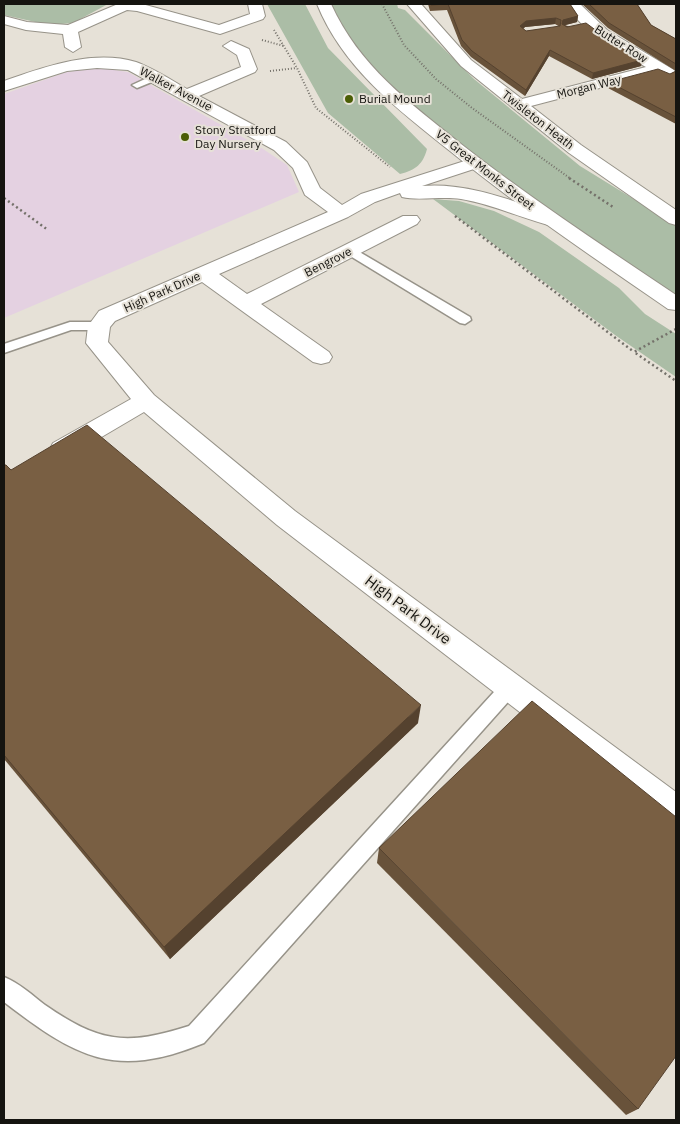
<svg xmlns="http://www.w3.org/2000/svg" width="680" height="1124" font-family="'IBM Plex Sans',sans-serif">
	<rect width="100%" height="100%" fill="#e6e1d7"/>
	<path fill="#e4d1e1" d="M101 68 128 72 260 147 287 165 299 192 4 318V94L67 72Z"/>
	<g fill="#abbda6">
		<path d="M4 4H108L73 23 49 25 4 15Z"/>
		<path d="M267 4H305L328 48 427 149C423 164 416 170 400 174L328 113Z"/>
		<path d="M330 4H397L398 8 405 10 474 79 580 166 676 225V299L645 280 484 165 387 84 343 32Z"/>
		<path d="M433 199 459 201 494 211 539 232 619 288 645 314 676 334V377L615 335Z"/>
	</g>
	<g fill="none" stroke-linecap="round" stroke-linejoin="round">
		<defs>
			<g id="service">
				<path d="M156 74 161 77 159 79 137 88 132 85Z"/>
				<path d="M351 247 470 317 471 320 465 324 460 323 347 254 345 251Z"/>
				<path d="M70 322H99L105 326 99 330H71L4 353V344Z"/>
				<path d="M510 679 516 681 519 687 516 693 204 1043C114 1080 76 1057 4 1002V977C19 983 32 995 45 1005 100 1043 126 1046 189 1026L504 681Z"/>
			</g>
			<g id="minor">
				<path d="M118 4H142L219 25 250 14 248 4H262L265 16 263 19 220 34 137 11 127 10 78 32 81 47 73 52 65 47 63 34 26 30 4 24V16L27 22 68 25Z"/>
				<path d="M407 4H421L471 60 522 99 646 67C617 51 583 33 566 4H580L607 30 674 70 676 73 674 76 668 78 657 73 531 106 581 145 676 210V225L669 223 569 153 461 66Z"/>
				<path d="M231 41 249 49 257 69 255 72 199 96 286 142 307 162 320 188 342 205 361 194 474 158 480 159 483 163 480 167 422 186C467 182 513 201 555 215L558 219 555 223 548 225C519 217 491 204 461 199 442 196 418 201 402 197L400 193 375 202 348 217 219 274 247 294 403 216H417L420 220 417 224 261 304 329 352 332 357 329 362 321 364 313 362 202 282 115 321 110 327 108 342 154 395 295 511 676 792V828L664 823 277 525 144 412 71 455 62 458 53 455 50 449 53 443 131 399 86 343 88 326 99 311 328 212 305 195 293 168 274 150 128 70 97 68 67 71 4 91V81C44 67 93 49 136 62 153 68 171 80 187 89L241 67 237 55 223 46Z"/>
			</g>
			<path id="tertiary" d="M317 4H331C359 66 409 102 461 144 530 198 603 246 676 295V310L668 309C594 258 520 208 450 151 397 109 343 68 317 4Z"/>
		</defs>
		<use href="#service" stroke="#979389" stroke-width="3"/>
		<use href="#minor" stroke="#979389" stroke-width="2"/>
		<use href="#tertiary" stroke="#979389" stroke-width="2"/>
		<g stroke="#74716a" stroke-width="2" stroke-dasharray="1 2" stroke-linecap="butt">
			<path d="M382 4 404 45 436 79 472 108 571 179"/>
			<path d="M274 30 297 68 316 108 390 167"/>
			<path d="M262 40 284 46"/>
			<path d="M270 71 297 68"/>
		</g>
		<g stroke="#74716a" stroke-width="2.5" stroke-dasharray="2 3" stroke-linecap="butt">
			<path d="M569 178 613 207"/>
			<path d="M4 198 48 230"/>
			<path d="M455 216 634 352"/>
			<path d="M676 329 634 352 676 381"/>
		</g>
		<use href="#service" fill="#fff" fill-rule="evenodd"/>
		<use href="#minor" fill="#fff" fill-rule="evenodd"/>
		<use href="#tertiary" fill="#fff" fill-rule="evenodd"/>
	</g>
	<g fill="#68523a" fill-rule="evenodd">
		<path d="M428 4H570L578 16 577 22 565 25 613 43 642 60 641 66 592 79 549 56 525 96 471 57 461 46 447 10 430 11ZM555 24 560 27 526 31 523 29 525 27Z"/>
		<path d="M582 4H637L651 25 676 39V71L608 28Z"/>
		<path d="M676 71V124L608 88 609 82 670 74Z"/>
		<path d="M4 465 418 723 170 959 4 759Z"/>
		<path d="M379 848 638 1109 626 1115 377 863Z"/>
	</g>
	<g fill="#55422f">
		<path d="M578 16 577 22 562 26 563 20Z"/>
		<path d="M556 18 555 24 525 27 519 32 520 26 526 21Z"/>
		<path d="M550 50 549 56 525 96 526 90Z"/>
		<path d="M642 60 641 66 592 79 593 73Z"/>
		<path d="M421 705 418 723 170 959 164 947Z"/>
	</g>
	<g fill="#795f43" stroke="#55422f" fill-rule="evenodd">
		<path d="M430 4H570L578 16 563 20 562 24 567 27 586 23 613 43 642 60 593 73 550 50 526 90 472 51 462 40 448 4 431 5ZM556 18 561 20 560 26 526 31 520 26 526 21Z"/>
		<path d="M589 4H637L651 25 676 39V64L609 23Z"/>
		<path d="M658 69 670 74 676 71V117L609 82Z"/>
		<path d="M87 425 421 705 164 947 4 755V465H6L11 470Z"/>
		<path d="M532 701 676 817V1056L638 1109 379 848Z"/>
	</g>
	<g fill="#4b5e05" stroke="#e6e1d7" stroke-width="2">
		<circle cx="349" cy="99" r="5"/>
		<circle cx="185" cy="137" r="5"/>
	</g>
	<g text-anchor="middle" stroke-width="4" stroke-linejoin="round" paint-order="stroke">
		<g font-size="12" fill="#151410" stroke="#e6e1d7">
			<text transform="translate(621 44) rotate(32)" y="4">Butter Row</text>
			<text transform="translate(589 87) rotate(-14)" y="4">Morgan Way</text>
			<text transform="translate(176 89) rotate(28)" y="4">Walker Avenue</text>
			<text transform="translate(538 120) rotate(38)" y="4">Twisleton Heath</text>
			<text transform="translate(485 170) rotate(38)" y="4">V5 Great Monks Street</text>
			<text transform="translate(328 262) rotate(-27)" y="4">Bengrove</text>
			<text transform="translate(162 292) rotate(-24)" y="4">High Park Drive</text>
		</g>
		<g font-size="12" fill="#151410" stroke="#e6e1d7" text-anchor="start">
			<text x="359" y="103">Burial Mound</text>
			<text x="195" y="134">Stony Stratford<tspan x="195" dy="14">Day Nursery</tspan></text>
		</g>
		<g font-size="15" fill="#151410" stroke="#e6e1d7">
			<text transform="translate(408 610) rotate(37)" y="5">High Park Drive</text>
		</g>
	</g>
	<rect width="680" height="1124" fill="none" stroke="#151410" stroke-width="10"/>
</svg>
